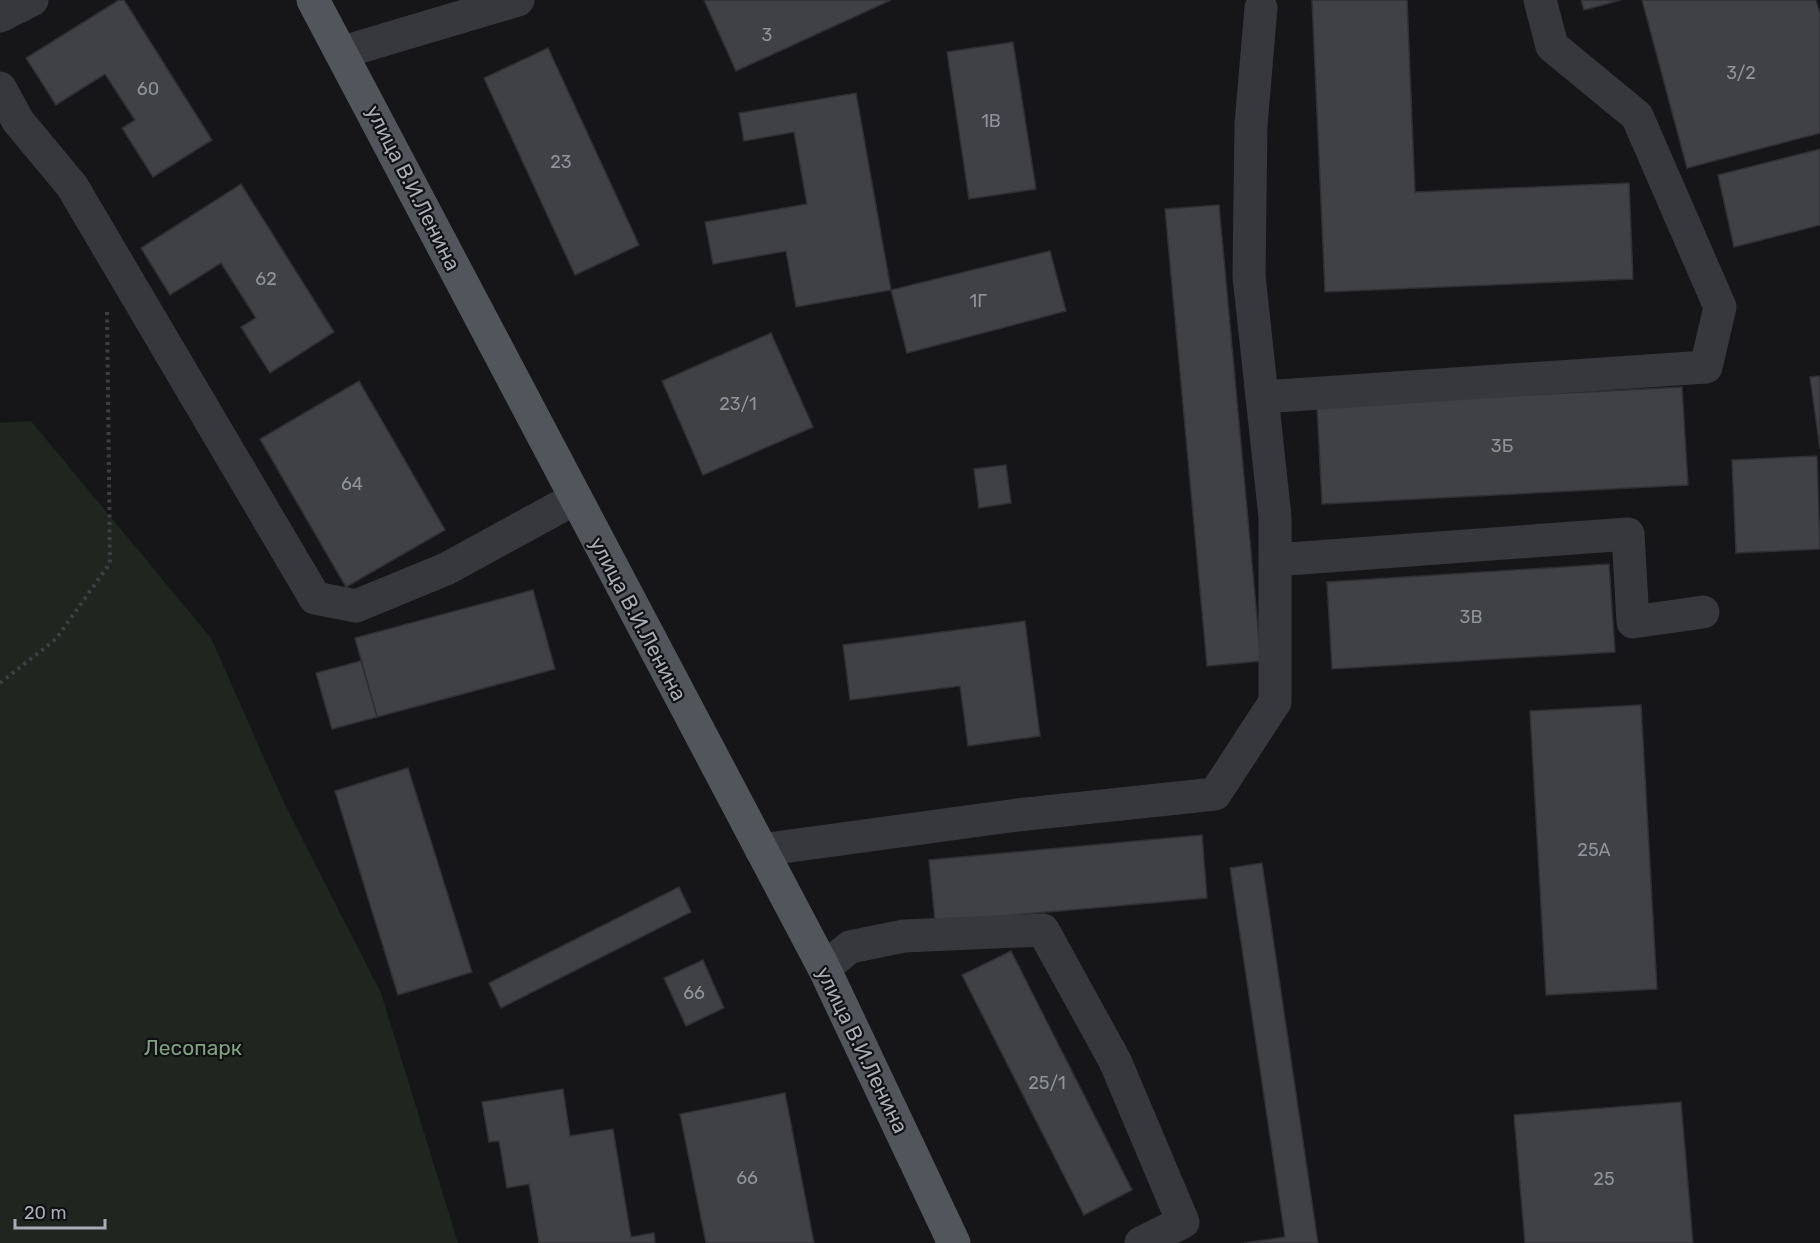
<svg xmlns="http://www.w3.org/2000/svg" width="1820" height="1243" font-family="Rubik,sans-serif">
	<rect width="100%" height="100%" fill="#161618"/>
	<path fill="#1e261f" d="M31 421 211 638 284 803 381 993 458 1243H0V423Z"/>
	<g fill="#404145" stroke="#303034" stroke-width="1.5">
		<path d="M119 0H124L212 140 153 177 122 128 135 120 105 74 56 105 26 58Z"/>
		<path d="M704 0H891L736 71Z"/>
		<path d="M1312 0H1407L1415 192 1629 183 1633 279 1325 292Z"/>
		<path d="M1581 0H1621L1584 10Z"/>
		<path d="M1642 0H1816L1820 14V133L1687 168Z"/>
		<path d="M1013 42 1036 189 969 199 947 52Z"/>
		<path d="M548 48 639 245 575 275 484 78Z"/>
		<path d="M856 93 891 290 796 307 786 251 713 264 705 222 807 204 794 132 744 141 739 113Z"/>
		<path d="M1820 149V225L1734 247 1718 175Z"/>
		<path d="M241 184 334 332 270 373 241 327 256 318 221 263 170 295 141 248Z"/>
		<path d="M1219 205 1261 661 1207 666 1165 209Z"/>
		<path d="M1050 251 1066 311 907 353 891 290Z"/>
		<path d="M771 333 813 427 703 475 662 381Z"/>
		<path d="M1820 376V449L1810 377Z"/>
		<path d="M359 381 445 530 346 587 260 439Z"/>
		<path d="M1682 387 1688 485 1322 504 1317 406Z"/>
		<path d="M1817 456 1820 549 1736 553 1732 460Z"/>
		<path d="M1006 465 1011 503 979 508 974 469Z"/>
		<path d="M1609 564 1615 652 1332 669 1327 582Z"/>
		<path d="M533 590 555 669 377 717 355 638Z"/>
		<path d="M1025 621 1040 736 968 746 960 686 850 700 843 645Z"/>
		<path d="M361 661 377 717 332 729 316 673Z"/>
		<path d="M1641 705 1657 989 1546 995 1530 711Z"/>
		<path d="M408 768 472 972 398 995 335 791Z"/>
		<path d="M1202 835 1207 898 935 922 929 860Z"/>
		<path d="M1262 863 1318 1243H1244L1285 1237 1230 868Z"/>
		<path d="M679 887 691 912 501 1008 489 983Z"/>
		<path d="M1011 951 1132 1190 1084 1215 962 975Z"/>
		<path d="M703 960 724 1008 686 1026 664 978Z"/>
		<path d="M563 1089 570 1136 613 1129 631 1237 654 1233 655 1243H539L529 1184 507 1188 499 1141 489 1142 482 1102Z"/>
		<path d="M785 1093 814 1243H706L680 1114Z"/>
		<path d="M1681 1102 1693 1243H1525L1514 1115Z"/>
	</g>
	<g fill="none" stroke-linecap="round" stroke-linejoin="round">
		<path stroke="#3d3f44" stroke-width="4" stroke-dasharray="3 4.5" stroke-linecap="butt" d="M0 683 56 639 110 563 107 308"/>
		<g stroke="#37383d" stroke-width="33">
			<path d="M0 16 32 0"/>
			<path d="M343 52 518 0"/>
			<path d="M0 88 18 121 72 186 315 598 356 606 446 569 574 499"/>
			<path d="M1262 397 1706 367 1720 307 1637 116 1552 46 1540 0"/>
			<path d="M1275 560 1628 534 1633 622 1703 612"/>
			<path d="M761 850 1017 815 1215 794 1275 702V517L1249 276 1251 124 1261 8"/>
			<path d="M824 968 850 947 904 936 1043 930 1115 1061 1183 1222 1141 1243"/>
		</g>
		<path stroke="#53555c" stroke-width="33" d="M313 0 824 968 954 1243"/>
	</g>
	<g text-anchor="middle" stroke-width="4.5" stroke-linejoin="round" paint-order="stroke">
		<g font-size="18" fill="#8e929b">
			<text x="767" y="41">3</text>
			<text x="1741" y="79">3/2</text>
			<text x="148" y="95">60</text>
			<text x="991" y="127">1В</text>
			<text x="561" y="168">23</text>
			<text x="266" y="285">62</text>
			<text x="978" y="307">1Г</text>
			<text x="738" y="410">23/1</text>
			<text x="1502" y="452">3Б</text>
			<text x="352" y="490">64</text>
			<text x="1471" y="623">3В</text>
			<text x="1594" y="856">25А</text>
			<text x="694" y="999">66</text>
			<text x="1047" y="1089">25/1</text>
			<text x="747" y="1184">66</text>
			<text x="1604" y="1185">25</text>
		</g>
		<g font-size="21" fill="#a8adb8" stroke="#111113">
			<text transform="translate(413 188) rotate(63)" y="7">улица В.И.Ленина</text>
			<text transform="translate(638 619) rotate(62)" y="7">улица В.И.Ленина</text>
			<text transform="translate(862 1050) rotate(64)" y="7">улица В.И.Ленина</text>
		</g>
		<g font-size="21" fill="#7fa381" stroke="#111113">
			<text x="193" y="1055">Лесопарк</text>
		</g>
	</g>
	<path d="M15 1219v9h90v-9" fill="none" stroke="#a8adb8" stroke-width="3"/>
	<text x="24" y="1219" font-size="18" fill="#a8adb8" stroke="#111113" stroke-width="4.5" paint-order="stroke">20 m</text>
</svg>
